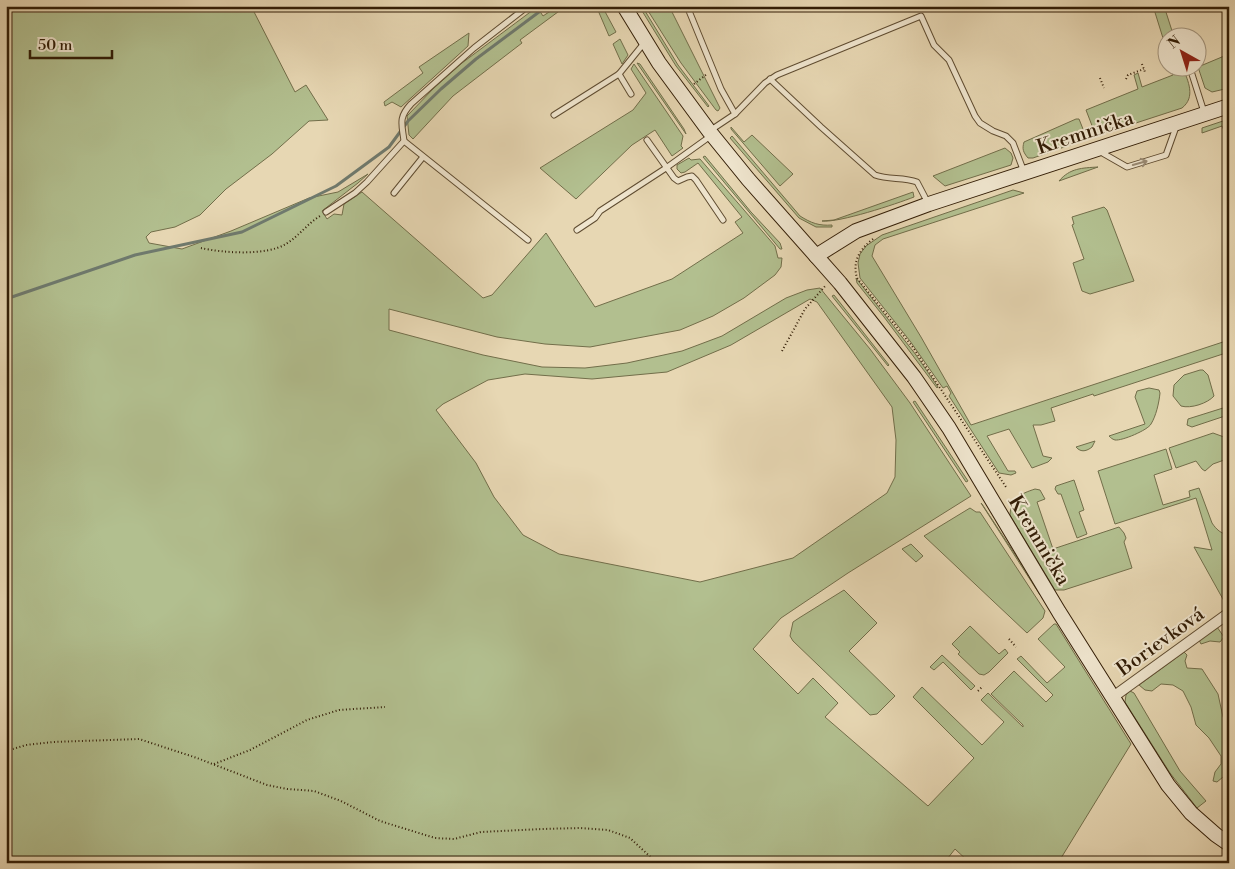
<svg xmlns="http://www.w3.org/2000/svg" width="1235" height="869" font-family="'Libre Bodoni',serif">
	<rect width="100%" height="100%" fill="#e7d7b3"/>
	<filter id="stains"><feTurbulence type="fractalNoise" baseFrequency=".004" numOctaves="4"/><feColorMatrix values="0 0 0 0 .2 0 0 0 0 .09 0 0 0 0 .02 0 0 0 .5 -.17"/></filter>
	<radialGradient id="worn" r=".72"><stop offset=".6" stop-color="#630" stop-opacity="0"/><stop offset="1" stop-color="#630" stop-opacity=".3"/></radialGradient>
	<g fill="#b2bf8f" stroke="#726e4a" fill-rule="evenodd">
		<path d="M6 6H251L295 92 306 85 328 120 309 121 272 154 226 189 200 215 175 227 151 232 146 237 149 243 182 249 231 231 309 198 338 192 368 174 358 183 322 211 327 219 334 214 342 215 344 204 362 192 483 298 492 295 546 233 595 307 672 279 743 233 735 222 742 217 698 163 685 172 681 173 677 169V165L689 158 691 160 700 159 775 246 778 258H782L781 267 775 275 744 298 713 316 680 330 590 347 545 344 497 337 389 309V330L483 355 542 367 585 368 627 363 682 351 722 336 786 298 807 290 820 288 870 349 910 403 971 496 848 573 781 618 753 649 798 694 813 678 838 703 825 717 928 806 974 758 913 697 922 687 982 745 1004 722 981 700 988 693 1023 727V725L991 694 1014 671 1046 702 1053 695 1017 659 1021 656 1047 683 1065 667 1038 639 1054 624H1056L1131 744 1058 863H970L955 849 944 863H6ZM810 299 817 302 892 407 896 440 895 477 887 493 793 558 700 582 559 554 523 535 494 497 476 463 436 410 443 404 488 380 525 374 592 379 667 372 731 345Z"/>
		<path d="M554 6H566L520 40 522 43 453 96 413 139 409 135 407 116 434 88 462 63 537 7 543 16 555 8Z"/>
		<path d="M600 6H602L616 32 609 36 597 8Z"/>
		<path d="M639 6H642L678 65 709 106 708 107 676 66Z"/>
		<path d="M645 6H669L720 108 718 111 716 110 681 63Z"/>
		<path d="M1153 6H1164L1174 37 1168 38 1167 51Z"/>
		<path d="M469 33 468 46 401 107 392 102 385 106 384 102 423 73 419 67Z"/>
		<path d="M620 39 628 55 622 64 613 44Z"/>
		<path d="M1229 54V88L1212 92 1205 88 1198 67Z"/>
		<path d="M637 63 640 64 684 129 686 134Z"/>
		<path d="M634 64 683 136 681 146 683 148 672 156 655 130 632 145 576 199 540 168 633 110 646 93 631 69Z"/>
		<path d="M1175 68H1183C1188 81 1196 97 1182 108L1096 136 1086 110 1138 89 1134 75 1138 73 1142 87 1173 75 1171 69Z"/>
		<path d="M1076 119H1079L1087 139 1033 158H1028C1023 152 1022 149 1024 142Z"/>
		<path d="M1229 119V132L1225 133 1222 126 1202 133V128Z"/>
		<path d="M731 127 744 142 752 135 793 174 780 186 731 129Z"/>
		<path d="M732 136 800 216C811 223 819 226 832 225V227H816L799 218 730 138Z"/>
		<path d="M1005 148 1011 153 1013 158 1011 165 945 186 933 176Z"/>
		<path d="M705 156 751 212 780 243 782 249H780L703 157Z"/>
		<path d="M1098 167 1059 181C1070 168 1082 168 1098 167Z"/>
		<path d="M1013 190 1024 193 883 239 875 245 872 256 921 337 971 425 1229 340V352L1094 396 1093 394 1051 408 1055 421 1041 425H1033L1043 456 1052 458 1048 462 1032 468 1009 429 987 436 1008 471H1015L1016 473 1011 475 999 473 949 396 951 393 947 386 943 388 910 341 860 278 858 263 860 254 866 246 882 235Z"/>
		<path d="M913 192 914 197C896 204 839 223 822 221L834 220Z"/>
		<path d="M1104 207 1107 210 1134 281 1090 294 1082 291 1073 263 1084 259 1072 225 1074 224 1072 217Z"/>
		<path d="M856 278 916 355 938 387 937 388 884 317 857 283Z"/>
		<path d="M834 295 889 365 888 366 832 296Z"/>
		<path d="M1200 370H1203L1208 375 1214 396C1208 403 1191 409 1181 406L1173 396 1174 385 1184 375Z"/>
		<path d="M1149 388 1159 390 1160 393C1159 403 1156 416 1151 424 1148 430 1122 441 1115 440 1112 439 1111 438 1109 436L1145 424 1135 397 1137 391Z"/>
		<path d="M915 401 968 481 966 482 913 402Z"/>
		<path d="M1223 408 1225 416 1192 427 1187 425 1188 419Z"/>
		<path d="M1213 433 1224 437 1229 442 1227 459 1213 464 1205 471 1202 469 1196 461 1176 468 1169 448Z"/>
		<path d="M1095 441 1092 447C1087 451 1081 453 1076 447Z"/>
		<path d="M1166 449 1172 469 1154 475 1163 505 1190 497 1189 491 1199 488 1212 523C1216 529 1221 534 1229 535V610L1194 547 1212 550 1196 498 1115 524 1098 471Z"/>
		<path d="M1074 480 1084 510 1079 512 1087 534 1077 538 1061 494H1058L1055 489 1056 486Z"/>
		<path d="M1035 489 1040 490 1045 499 1037 502 1053 549 1119 527 1124 533 1126 538 1124 542 1132 568 1064 590H1055L1010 515C1011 498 1020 494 1035 489Z"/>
		<path d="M981 503 982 504 1041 594 1040 595Z"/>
		<path d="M970 508 976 512H980L1045 611 1043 618 1027 633 924 536Z"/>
		<path d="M911 544 923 556 916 562 902 549Z"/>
		<path d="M844 590 877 623 849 651 895 696 877 714 870 715 793 641 790 636 793 622 799 618Z"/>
		<path d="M970 626 999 654 1005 649 1008 653 989 672 984 675 979 674 958 654 960 652 952 644Z"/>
		<path d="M1217 627 1224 637 1220 642 1210 641 1201 644 1199 640Z"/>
		<path d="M1184 652 1187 655 1185 661 1187 668 1202 669 1218 694 1223 717 1229 725V772L1217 782 1213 781 1215 772 1221 764V756L1209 738 1196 725 1191 707 1183 691 1173 685 1161 684 1152 691 1145 690 1139 685Z"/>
		<path d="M942 655 975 686 971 690 943 662 934 670 930 667Z"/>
		<path d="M1130 691 1134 693 1180 771 1206 801 1197 808 1170 773 1125 702 1126 695Z"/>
	</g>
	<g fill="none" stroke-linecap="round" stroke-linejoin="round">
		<path stroke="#6f7a6e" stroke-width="3" d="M6 299 135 255 242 232 336 186 389 147 408 121 441 89 476 59 547 6"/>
		<defs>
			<g id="lane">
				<path d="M687 6 721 89 735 114"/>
				<path d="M1190 68 1204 112"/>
				<path d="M619 74 631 94"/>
				<path d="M770 79 821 127 875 175C889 180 903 177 917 182L928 203"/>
				<path d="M554 115 619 74 645 42"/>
				<path d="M711 130 735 114 765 83 777 75 921 16 934 45 949 60 975 116 980 123 993 131 1006 136 1013 143 1024 172"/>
				<path d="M647 140 674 178 678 181 687 177 692 176 696 180 723 220"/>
				<path d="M404 141 528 240"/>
				<path d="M1099 151 1127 167 1166 155 1176 127"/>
				<path d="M394 193 423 157"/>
				<path d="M326 212 355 193 367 182 404 141C402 124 398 118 411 104L474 48 528 6"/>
				<path d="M577 230 595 218 600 211 666 168 712 135"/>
			</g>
			<path id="street" d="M1113 697 1229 613"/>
			<g id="secondary">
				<path d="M624 6 659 63 709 131 748 179 840 283 914 377 949 428 1059 612 1168 785 1191 813 1216 835 1229 844"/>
				<path d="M816 256 856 231 929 204 1229 106"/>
			</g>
		</defs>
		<use href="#lane" stroke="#5f4c31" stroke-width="7"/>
		<use href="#street" stroke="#5f4c31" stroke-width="12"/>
		<use href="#secondary" stroke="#321d06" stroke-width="16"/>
		<g stroke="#321d06" stroke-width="2" stroke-dasharray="1 2.5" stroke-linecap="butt">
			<path d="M1142 64 1145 72"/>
			<path d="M1100 78 1104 88"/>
			<path d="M1126 79 1128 75 1144 69"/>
			<path d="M694 84 707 74"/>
			<path d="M873 239C860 249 852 261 857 278L912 346 1006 487"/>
			<path d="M201 248C223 253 266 256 286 244 299 236 307 224 320 216"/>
			<path d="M782 351 805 309 826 285"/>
			<path d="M1009 639 1016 647"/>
			<path d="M978 691 983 686"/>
			<path d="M6 751 26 745 53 742 139 739 197 758 267 785 287 789 314 791 341 801 380 821 435 838 454 839 481 832 542 829 580 828 608 830 630 838 657 863"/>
			<path d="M214 764 250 750 307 720 339 710 385 707"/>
		</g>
		<use href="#lane" stroke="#efe5ce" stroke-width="5"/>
		<use href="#street" stroke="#efe5ce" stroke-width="10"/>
		<use href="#secondary" stroke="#efe5ce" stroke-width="14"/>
	</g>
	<defs><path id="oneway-shaft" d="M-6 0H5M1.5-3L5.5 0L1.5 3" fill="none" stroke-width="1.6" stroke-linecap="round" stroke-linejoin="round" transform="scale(1.25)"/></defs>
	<use stroke="#9a8b74" href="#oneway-shaft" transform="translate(1140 163) rotate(-16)"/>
	<g text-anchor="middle" stroke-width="4" stroke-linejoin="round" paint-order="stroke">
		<g font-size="20" fill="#321d06" stroke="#efe5ce">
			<text transform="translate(1085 132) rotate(-18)" y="7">Kremnička</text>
			<text transform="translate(1040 540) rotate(59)" y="7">Kremnička</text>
			<text transform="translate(1160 641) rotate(-36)" y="7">Borievková</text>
		</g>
	</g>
	<rect width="1235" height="869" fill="none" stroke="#e7d7b3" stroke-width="25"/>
	<rect x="8" y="8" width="1220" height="854" fill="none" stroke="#321d06" stroke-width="2.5"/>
	<rect x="12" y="12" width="1210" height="844" fill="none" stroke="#321d06"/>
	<g transform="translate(1182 52) rotate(321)"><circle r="24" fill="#efe5ce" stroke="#a3957e"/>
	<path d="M0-4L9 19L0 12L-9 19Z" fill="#8f2418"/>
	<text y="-8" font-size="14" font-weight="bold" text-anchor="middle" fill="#321d06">N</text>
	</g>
	<path d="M30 50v8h82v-8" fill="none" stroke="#321d06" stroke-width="2.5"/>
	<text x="38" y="50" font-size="15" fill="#321d06" stroke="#efe5ce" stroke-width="4" paint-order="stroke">50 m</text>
	<rect width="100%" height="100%" filter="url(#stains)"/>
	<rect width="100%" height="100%" fill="url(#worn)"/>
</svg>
